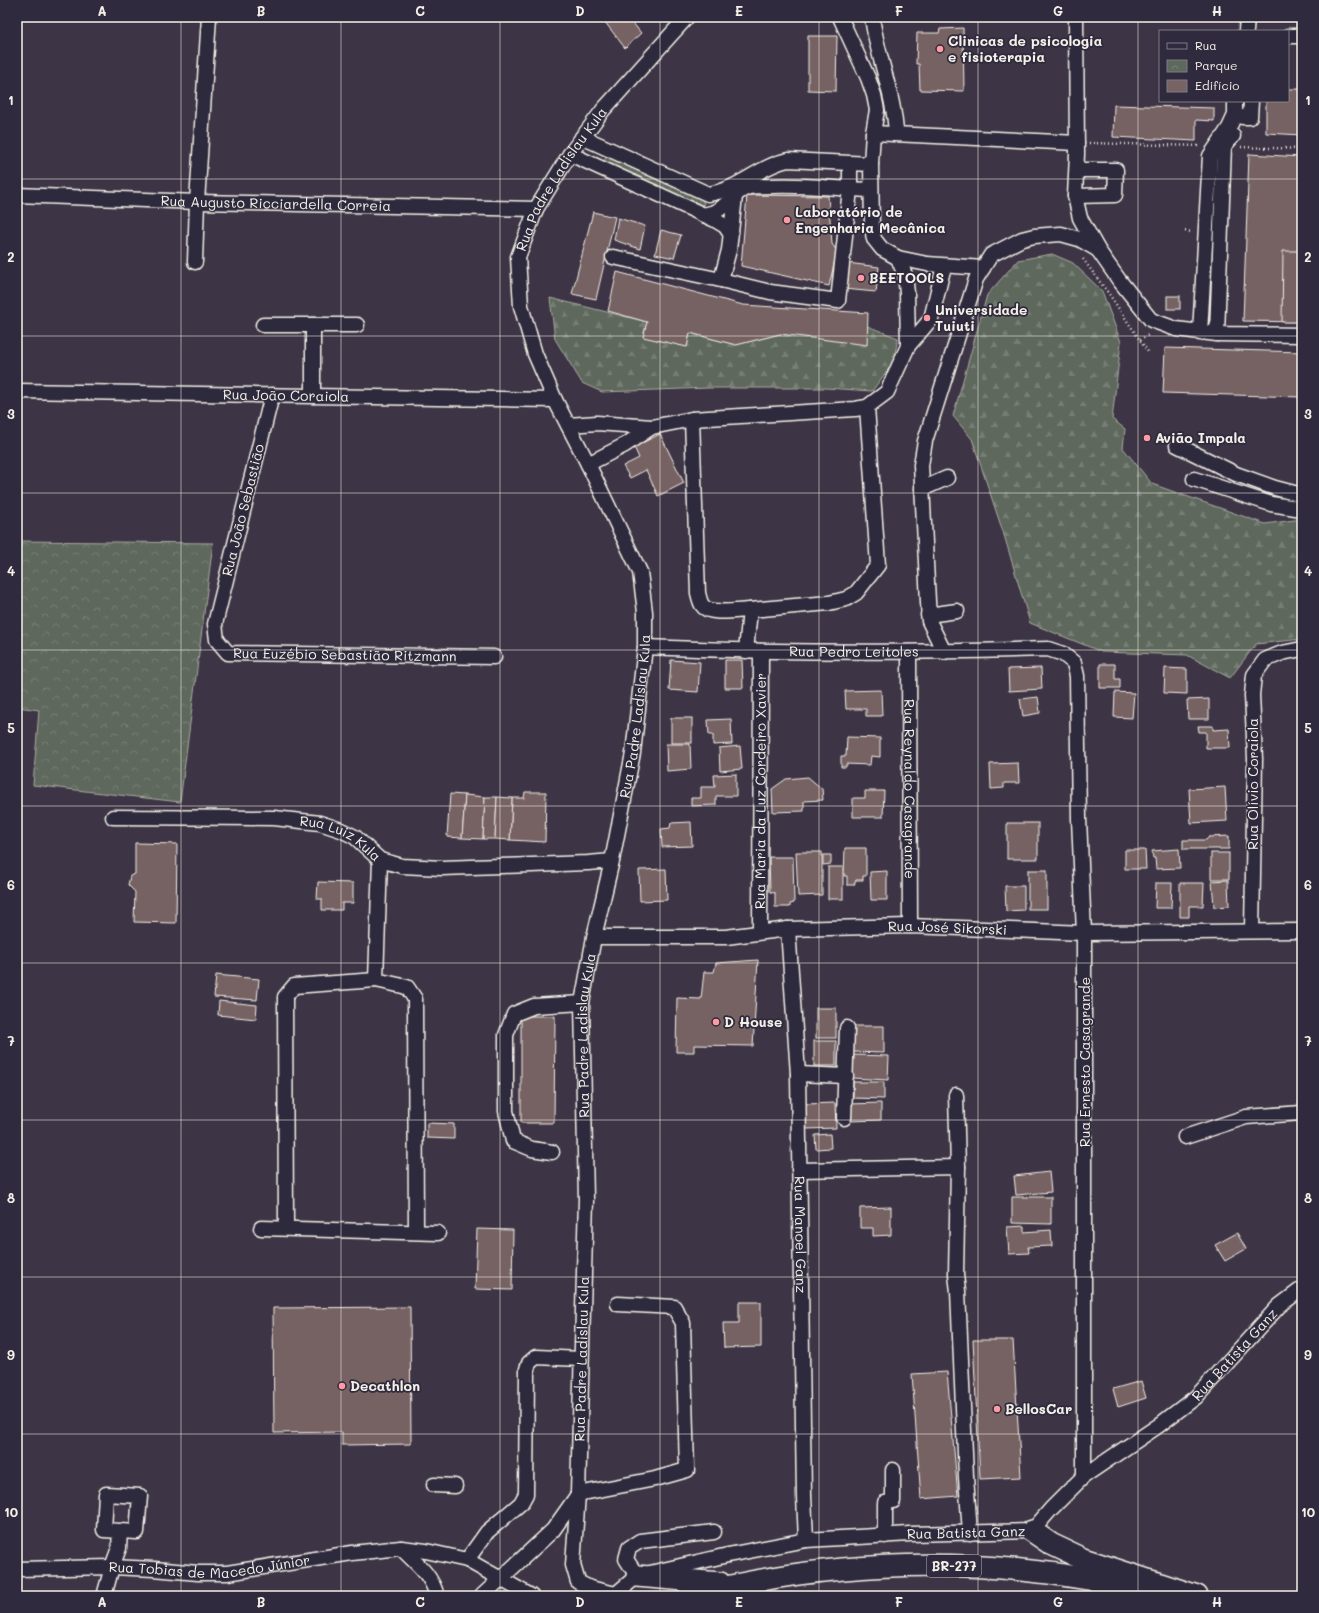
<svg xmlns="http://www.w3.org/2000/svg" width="1319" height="1613" font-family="Mali,sans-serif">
	<defs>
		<pattern id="forest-firs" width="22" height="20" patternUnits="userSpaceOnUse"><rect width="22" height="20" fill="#5e685d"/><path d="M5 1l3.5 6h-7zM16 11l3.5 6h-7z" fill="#767e74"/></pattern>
		<pattern id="park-crowns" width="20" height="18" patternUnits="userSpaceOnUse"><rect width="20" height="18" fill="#5e685d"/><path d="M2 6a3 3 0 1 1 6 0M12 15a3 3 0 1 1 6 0" fill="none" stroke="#767e74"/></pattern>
		<pattern id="garden-furrows" width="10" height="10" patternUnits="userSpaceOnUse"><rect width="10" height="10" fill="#5e685d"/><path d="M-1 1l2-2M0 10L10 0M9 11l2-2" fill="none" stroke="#767e74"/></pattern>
	</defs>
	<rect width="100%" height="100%" fill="#3d3545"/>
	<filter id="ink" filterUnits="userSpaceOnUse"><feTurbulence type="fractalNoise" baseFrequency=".025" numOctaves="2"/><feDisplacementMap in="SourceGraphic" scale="8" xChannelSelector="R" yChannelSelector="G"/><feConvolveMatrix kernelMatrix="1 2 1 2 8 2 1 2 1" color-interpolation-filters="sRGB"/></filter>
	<g filter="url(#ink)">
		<g fill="url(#forest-firs)" stroke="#a9aca2">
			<path d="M1052 254 1073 263 1102 291 1121 342 1112 419 1125 429 1123 448 1152 484 1265 524 1302 519V639L1256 644 1230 678 1187 655 1102 652 1030 623 1004 535 972 439 953 416 987 295 1018 260Z"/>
			<path d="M550 298 647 322 643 336 687 347 690 333 736 345 780 334 867 326 898 338 893 363 872 391 825 388H709L602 392 582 383 555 339Z"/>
		</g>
		<path fill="url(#park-crowns)" stroke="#a9aca2" d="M17 541 213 543 180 802 33 785 39 710 17 707Z"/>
		<path fill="url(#garden-furrows)" stroke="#a9aca2" d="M608 155 702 199 704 204 700 206 602 163Z"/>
		<g fill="#776264" stroke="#f4f1e8">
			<path d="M601 17H628L641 33 625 48Z"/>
			<path d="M963 28 964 91 920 90 919 64H916L917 33H939L940 29Z"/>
			<path d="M808 36H837L836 91 808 90Z"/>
			<path d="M1288 89H1302V135L1266 133V101H1288Z"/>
			<path d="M1114 105 1214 108V121L1196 120V141L1113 137Z"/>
			<path d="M1249 154 1302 157V322L1243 321Z"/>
			<path d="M747 195 828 196 832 244 837 251 829 286 741 266Z"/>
			<path d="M593 212 615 217 596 299 572 294Z"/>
			<path d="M618 218 645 226 640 249 614 240Z"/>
			<path d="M661 230 681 235 674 258 655 254Z"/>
			<path d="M1283 251H1302V322H1282Z"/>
			<path d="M847 263 879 267 876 292 844 289Z"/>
			<path d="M617 272 743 305 868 313 867 345 780 334 736 345 690 333 687 347 643 337 647 322 608 311Z"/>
			<rect x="1167" y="296" width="13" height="13"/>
			<path d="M1165 348 1302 352V397L1163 393Z"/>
			<path d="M660 434 684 483 658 496 646 470 630 478 623 466 639 458 634 447Z"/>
			<path d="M671 660 700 662 698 692 669 690Z"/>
			<path d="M725 660H742L743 688H725Z"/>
			<path d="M1100 664H1115V679H1120V688H1100Z"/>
			<path d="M1041 668 1042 689 1009 691 1008 669Z"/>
			<path d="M1165 668 1187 669V694L1164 693Z"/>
			<path d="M881 690 882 716H866V709H846L845 691Z"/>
			<path d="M1115 692 1134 693 1132 718 1114 717Z"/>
			<path d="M1038 697 1040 713 1023 716 1020 699Z"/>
			<path d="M1209 699V719H1188L1187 700Z"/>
			<rect x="671" y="718" width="21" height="25"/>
			<path d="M731 719 732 744 713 745V735H709L708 720Z"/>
			<path d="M1198 726H1213V730L1229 729 1230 748H1206V732H1199Z"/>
			<path d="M847 737 880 738V757L871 756 870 765 846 764V767H841V756H846Z"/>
			<path d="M666 744H690L691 769 667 771Z"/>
			<path d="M740 746 742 769 720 771 719 748Z"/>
			<path d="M1018 763 1019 783H1004V788L991 789 990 764Z"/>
			<path d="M736 774V796H716V805L691 806V798H701V787H715L714 775Z"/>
			<path d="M808 777 822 789 823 800 804 801V811L773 812 772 789 786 779Z"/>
			<path d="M1225 787 1227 821 1191 823 1189 789Z"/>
			<path d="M865 791H884L883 817H853V798H865Z"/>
			<path d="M525 792H546L545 842 510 840 512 798H524Z"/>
			<path d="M450 794 465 795 462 838 447 837Z"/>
			<path d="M465 795 485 797 483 839 462 838Z"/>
			<path d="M485 797H497L495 839H483Z"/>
			<path d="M497 797 512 798 510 840 495 839Z"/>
			<path d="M691 822 692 846 662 847 661 829 670 828 671 823Z"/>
			<rect x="1007" y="823" width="31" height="36"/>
			<path d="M1229 836V849H1183V840H1206L1209 837Z"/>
			<path d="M135 843 177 844 176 923 134 922 135 892 128 885 130 876 135 874Z"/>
			<path d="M845 848H866V876H863V880H856L854 885H847V876H844Z"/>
			<path d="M1179 849 1180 868 1156 869 1155 858H1153L1152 851Z"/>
			<path d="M1125 850H1145L1146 869H1125Z"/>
			<path d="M796 852H822V895L798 896Z"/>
			<rect x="1211" y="853" width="18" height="26"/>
			<path d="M823 855H831V864L823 865Z"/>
			<path d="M769 857H793L794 903 790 904V907H775V893L770 892Z"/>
			<rect x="828" y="867" width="15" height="32"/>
			<path d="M666 869 667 900 640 901 639 870Z"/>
			<rect x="1028" y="870" width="19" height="39"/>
			<path d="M887 871V900H871L870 872Z"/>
			<path d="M1228 880 1229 906 1214 907 1212 881Z"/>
			<path d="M318 882 353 883V903H342V910H322V899H317Z"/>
			<path d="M1156 883H1172L1171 908H1155Z"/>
			<path d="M1180 883H1204L1203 906H1189V917H1180Z"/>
			<path d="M1005 886H1024V910L1006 911Z"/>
			<path d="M758 960 753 1046 694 1045V1052H676L677 998 701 999 704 972H714L716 963Z"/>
			<path d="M216 975 259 979 257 1000 214 997Z"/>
			<path d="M219 1001 257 1005 256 1019 218 1015Z"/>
			<rect x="816" y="1008" width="20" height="30"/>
			<path d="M521 1016H555L554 1123H521Z"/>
			<path d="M853 1026H884V1053L853 1052Z"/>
			<rect x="814" y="1041" width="22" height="25"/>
			<path d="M852 1055 889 1056 888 1080 852 1078Z"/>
			<path d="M853 1082H884V1099L853 1098Z"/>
			<path d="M835 1103 836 1128 806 1129 805 1104Z"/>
			<path d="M881 1103V1120L849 1121V1104Z"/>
			<path d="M427 1123 454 1124V1139L427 1138Z"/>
			<path d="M830 1134 831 1148 816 1149 815 1135Z"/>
			<path d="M1049 1172 1051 1192 1016 1195 1014 1176Z"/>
			<path d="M1012 1197H1051V1224L1012 1223Z"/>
			<path d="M891 1207V1235L873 1236V1228H860V1208Z"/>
			<path d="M1024 1226V1232L1051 1230 1052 1246 1028 1247 1029 1253 1009 1254 1007 1227Z"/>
			<path d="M477 1229 513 1230 512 1290 475 1289Z"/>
			<path d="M1237 1233 1246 1249 1225 1261 1215 1245Z"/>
			<path d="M739 1302H761V1347L724 1348 723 1323H739Z"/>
			<path d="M410 1307 411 1444 342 1445V1432L274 1433 273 1308Z"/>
			<path d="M973 1340H1013L1021 1477 980 1479Z"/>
			<path d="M947 1372 958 1496 921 1499 912 1374Z"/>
			<path d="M1141 1381 1146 1398 1118 1407 1113 1389Z"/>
		</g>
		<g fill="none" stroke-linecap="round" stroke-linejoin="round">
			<defs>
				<g id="minor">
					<path d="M872 17C877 56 894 94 896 133"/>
					<path d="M1076 17 1077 154 1075 196 1080 218 1098 250 1119 280 1151 320 1176 329 1217 334 1302 335"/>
					<path d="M1246 31 1247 17"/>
					<path d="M1288 36H1302"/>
					<path d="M1242 117H1250L1251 101"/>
					<path d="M873 133 1077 143"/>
					<path d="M582 137 708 194C737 191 759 166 788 160L871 164"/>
					<path d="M570 154 715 220 725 226 730 233"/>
					<path id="s1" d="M17 195 197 202 536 209"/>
					<path d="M735 196 729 250 721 280 770 292 838 301 850 189V164"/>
					<path d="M1075 196 1115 195 1116 170H1077"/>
					<path d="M703 215C728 212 729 193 749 187 756 186 764 186 771 186 804 184 838 189 871 190"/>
					<path d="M613 257 721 280"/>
					<path d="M898 258 927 264 983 268"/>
					<path d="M195 262 197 202 209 17"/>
					<path d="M263 325H357"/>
					<path d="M313 325V396"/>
					<path d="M1200 333 1210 156 1229 128 1235 115V101"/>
					<path d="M1217 334 1224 146 1233 136"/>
					<path d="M908 346 931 319 944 266"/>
					<path id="s2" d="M17 391 555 400"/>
					<path id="s3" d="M272 395 215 624 217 640 228 653 494 657"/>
					<path d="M692 419 698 593C699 597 700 602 702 605 709 616 739 610 750 610"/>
					<path d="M568 425 597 423 652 427 692 419 855 409 867 407 887 392 908 346 907 293 905 275 898 258 882 249 874 239 872 227 871 164 873 133 877 110 874 95 868 78 840 17"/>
					<path d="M1177 445 1236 474 1275 488 1302 495"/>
					<path d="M588 464 625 445 652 427"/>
					<path d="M1194 479 1271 504 1302 509"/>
					<path d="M922 489 947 478"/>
					<path d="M928 615 957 611"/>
					<path id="s4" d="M645 647C779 653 914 653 1048 649L1063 654 1074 663 1077 676 1079 819 1084 933V1476"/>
					<path d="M746 651 750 610 829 603 846 599 856 593 878 565 867 407"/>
					<path id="s5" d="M909 652 910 926"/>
					<path d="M944 652 929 621 921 465 925 441 976 279 991 255 1022 239 1034 236 1061 234 1079 239 1098 250"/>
					<path id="s6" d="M113 817 274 818 320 823 341 830 355 837 380 860 402 866 442 868 588 863 612 861"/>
					<path d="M380 860 376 980 407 987 415 999 416 1231"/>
					<path id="s7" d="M788 929 798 1074 804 1496 806 1540"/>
					<path d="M1252 930 1255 759 1252 695 1254 675 1265 660 1282 653 1302 649"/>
					<path id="s8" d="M760 932 761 651"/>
					<path id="s9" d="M594 937H726L788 929 910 926 1084 933 1302 931"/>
					<path d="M798 1074 846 1076"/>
					<path d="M956 1095 958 1167"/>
					<path d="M844 1118 847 1028"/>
					<path d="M1185 1137 1246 1117 1302 1113"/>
					<path d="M552 1152 532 1149 513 1141 506 1111V1035L514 1014 534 1006 582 1003"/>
					<path d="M799 1170 958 1167 956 1275 958 1291 966 1477 970 1533"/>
					<path d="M261 1228 438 1233"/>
					<path d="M286 1228 285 997 294 986 376 980"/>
					<path d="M434 1485 455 1486"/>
					<path d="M578 1494 655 1479 687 1470 683 1323 674 1307 618 1304"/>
					<path d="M885 1536V1503L893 1501V1470"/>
					<path d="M401 1548C417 1564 431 1574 437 1596"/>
					<path d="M467 1560 487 1532 521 1503 526 1494 527 1369 529 1363 536 1357 581 1359"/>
					<path id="s10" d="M17 1569 112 1567 154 1569 198 1573H227L352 1553 401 1548 426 1551 467 1560 531 1596"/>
					<path d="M637 1576 626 1559 629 1548 640 1541 714 1532"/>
					<path id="s11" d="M616 1594 590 1588 578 1582 573 1565 578 1494 586 1199 582 1003 594 937 612 861 633 753 645 647V612L640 572 588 464 555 400 535 354 521 306 518 257 536 209 570 154 603 110 687 17"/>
					<path d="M104 1596 112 1567 119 1548 120 1531 137 1532 140 1496 106 1494 104 1530 120 1531"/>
					<path d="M482 1596 553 1530 577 1496"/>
					<path id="s12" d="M608 1596 616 1594 637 1576 728 1555 806 1540 910 1534 1032 1531 1051 1509 1084 1476 1158 1426 1196 1397 1279 1306 1299 1291H1302"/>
				</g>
				<g id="highway">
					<path d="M1032 1531 1051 1544 1083 1559 1197 1596"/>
					<path d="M637 1576 720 1583"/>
					<path d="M689 1596C844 1555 1012 1555 1166 1596"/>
				</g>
			</defs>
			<use href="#minor" stroke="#f4f1e8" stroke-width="17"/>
			<use href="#highway" stroke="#f4f1e8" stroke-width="24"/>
			<g stroke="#f4f1e8" stroke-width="2.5" stroke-dasharray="1 3" stroke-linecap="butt">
				<path d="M1089 143 1200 146"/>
				<path d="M1241 147 1302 149"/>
				<path d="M1185 231 1192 232"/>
				<path d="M1083 259 1109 294 1148 352"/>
				<path d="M1300 321 1302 244"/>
				<path d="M1140 340 1150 334"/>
			</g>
			<use href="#minor" stroke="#2f2a3d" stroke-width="14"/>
			<use href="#highway" stroke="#2f2a3d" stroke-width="21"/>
		</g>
	</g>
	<path fill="none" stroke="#f4f1e8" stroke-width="1" stroke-opacity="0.55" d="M181 17V1596M341 17V1596M500 17V1596M660 17V1596M819 17V1596M978 17V1596M1138 17V1596M17 179H1302M17 336H1302M17 493H1302M17 650H1302M17 806H1302M17 963H1302M17 1120H1302M17 1277H1302M17 1434H1302"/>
	<g fill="#ff9aa2" stroke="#2f2a3d" stroke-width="1.5">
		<circle cx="940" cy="49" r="4"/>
		<circle cx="787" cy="220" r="4"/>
		<circle cx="861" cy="278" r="4"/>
		<circle cx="927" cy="318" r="4"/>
		<circle cx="1147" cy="438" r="4"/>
		<circle cx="716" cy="1022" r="4"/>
		<circle cx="342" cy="1386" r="4"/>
		<circle cx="997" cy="1409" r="4"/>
	</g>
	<g text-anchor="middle" stroke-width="3.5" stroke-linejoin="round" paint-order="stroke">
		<rect fill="#2f2a3d" stroke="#b9b5b5" stroke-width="1" x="927" y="1555" width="54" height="22" rx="3"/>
		<g font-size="13" font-weight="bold" fill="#f4f1e8">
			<text x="954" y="1571">BR-277</text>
		</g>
		<g font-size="14" font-weight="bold" fill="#f4f1e8" stroke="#2f2a3d" text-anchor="start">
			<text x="948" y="46">Clinicas de psicologia<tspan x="948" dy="16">e fisioterapia</tspan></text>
			<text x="795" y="217">Laboratório de<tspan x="795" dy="16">Engenharia Mecânica</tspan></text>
			<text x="869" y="283">BEETOOLS</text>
			<text x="935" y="315">Universidade<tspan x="935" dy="16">Tuiuti</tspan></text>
			<text x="1155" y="443">Avião Impala</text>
			<text x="724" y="1027">D House</text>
			<text x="350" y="1391">Decathlon</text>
			<text x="1005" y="1414">BellosCar</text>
		</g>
		<g font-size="14" fill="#f4f1e8" stroke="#2f2a3d">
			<text dy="5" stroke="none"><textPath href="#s11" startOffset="1488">Rua Padre Ladislau Kula</textPath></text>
			<text dy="5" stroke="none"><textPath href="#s1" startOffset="259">Rua Augusto Ricciardella Correia</textPath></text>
			<text dy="5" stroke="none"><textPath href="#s2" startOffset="269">Rua João Coraiola</textPath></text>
			<text transform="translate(243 510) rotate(-76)" y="5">Rua João Sebastião</text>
			<text dy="5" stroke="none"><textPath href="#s4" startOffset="209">Rua Pedro Leitoles</textPath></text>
			<text dy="5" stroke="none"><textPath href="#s3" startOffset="386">Rua Euzébio Sebastião Ritzmann</textPath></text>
			<text dy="5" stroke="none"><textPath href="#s11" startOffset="912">Rua Padre Ladislau Kula</textPath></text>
			<text transform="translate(1253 784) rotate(-90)" y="5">Rua Olívio Coraiola</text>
			<text dy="5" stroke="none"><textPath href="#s5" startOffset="137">Rua Reynaldo Casagrande</textPath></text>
			<text dy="5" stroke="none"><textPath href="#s8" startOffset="141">Rua Maria da Luz Cordeiro Xavier</textPath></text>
			<text dy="5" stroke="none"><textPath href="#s6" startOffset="232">Rua Luiz Kula</textPath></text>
			<text dy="5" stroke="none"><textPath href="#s9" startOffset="354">Rua José Sikorski</textPath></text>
			<text dy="5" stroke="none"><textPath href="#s11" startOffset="588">Rua Padre Ladislau Kula</textPath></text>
			<text transform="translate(1085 1062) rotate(-90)" y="5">Rua Ernesto Casagrande</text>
			<text dy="5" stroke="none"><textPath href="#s7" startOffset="306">Rua Manoel Ganz</textPath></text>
			<text dy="5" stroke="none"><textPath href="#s12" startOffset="705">Rua Batista Ganz</textPath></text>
			<text dy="5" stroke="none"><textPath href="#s11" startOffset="264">Rua Padre Ladislau Kula</textPath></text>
			<text dy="5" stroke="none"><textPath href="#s12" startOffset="369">Rua Batista Ganz</textPath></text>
			<text dy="5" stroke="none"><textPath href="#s10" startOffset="193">Rua Tobias de Macedo Júnior</textPath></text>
		</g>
	</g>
	<rect width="1319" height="1613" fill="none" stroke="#2f2a3d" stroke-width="44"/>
	<rect x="1159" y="30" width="130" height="72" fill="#2f2a3d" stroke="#7e7a81"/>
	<rect x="1167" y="43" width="20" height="6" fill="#2f2a3d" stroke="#7e7a81"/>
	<text x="1195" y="50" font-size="12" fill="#f4f1e8">Rua</text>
	<rect x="1167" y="60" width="20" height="12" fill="url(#park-crowns)" stroke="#7e7a81"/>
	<text x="1195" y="70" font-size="12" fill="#f4f1e8">Parque</text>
	<rect x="1167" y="80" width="20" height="12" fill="#776264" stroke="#7e7a81"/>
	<text x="1195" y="90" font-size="12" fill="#f4f1e8">Edifício</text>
	<rect x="22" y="22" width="1275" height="1569" fill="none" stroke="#f4f1e8" stroke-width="1.5"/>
	<g font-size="13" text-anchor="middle" font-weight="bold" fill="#f4f1e8">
		<text x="102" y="16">A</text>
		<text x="261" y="16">B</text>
		<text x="420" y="16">C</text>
		<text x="580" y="16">D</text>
		<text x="739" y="16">E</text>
		<text x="899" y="16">F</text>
		<text x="1058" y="16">G</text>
		<text x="1217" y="16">H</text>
		<text x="11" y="105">1</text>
		<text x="1308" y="105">1</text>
		<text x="11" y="262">2</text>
		<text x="1308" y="262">2</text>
		<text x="11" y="419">3</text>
		<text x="1308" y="419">3</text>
		<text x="11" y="576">4</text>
		<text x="1308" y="576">4</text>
		<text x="11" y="733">5</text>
		<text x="1308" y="733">5</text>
		<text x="11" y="890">6</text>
		<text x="1308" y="890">6</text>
		<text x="11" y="1046">7</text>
		<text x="1308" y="1046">7</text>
		<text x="11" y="1203">8</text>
		<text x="1308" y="1203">8</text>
		<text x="11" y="1360">9</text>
		<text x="1308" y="1360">9</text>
		<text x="11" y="1517">10</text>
		<text x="1308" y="1517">10</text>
		<text x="102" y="1607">A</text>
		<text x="261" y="1607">B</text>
		<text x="420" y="1607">C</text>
		<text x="580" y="1607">D</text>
		<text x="739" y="1607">E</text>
		<text x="899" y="1607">F</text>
		<text x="1058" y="1607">G</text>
		<text x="1217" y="1607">H</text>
	</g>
</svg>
